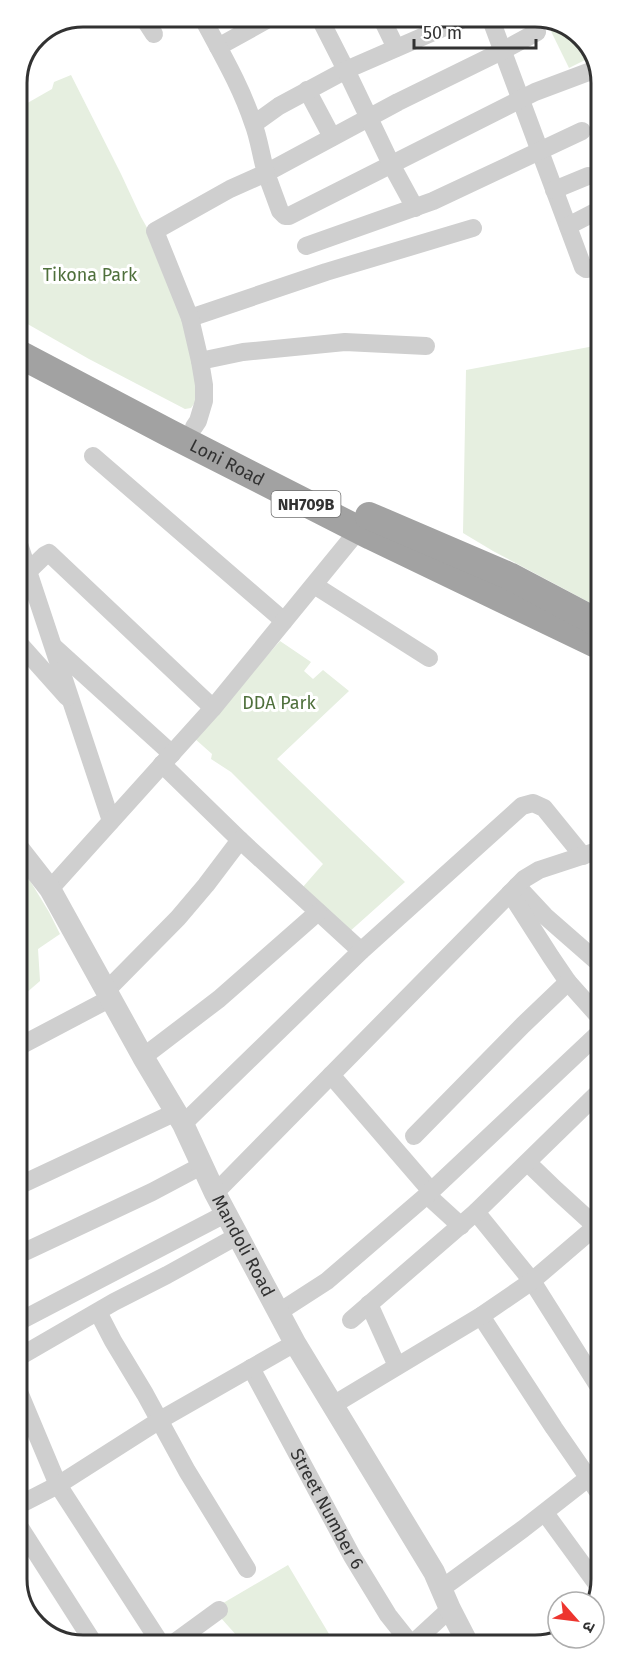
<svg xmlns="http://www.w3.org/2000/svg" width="618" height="1662" font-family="'Fira Sans','Noto Sans Devanagari',sans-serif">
	<rect width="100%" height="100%" fill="#fff"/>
	<g fill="#e6efe0">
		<path d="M545 19 578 33 593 56 569 68Z"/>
		<path d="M71 75 121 174 141 217 159 249 181 309 201 394 191 408 185 409 89 359 17 318V109L52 89 54 82Z"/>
		<path d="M600 343V608L493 551 463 533 466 370 589 347Z"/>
		<path d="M280 641 311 662 304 671 313 679 323 670 349 691 277 759 405 882 348 933 302 888 323 864 231 772 211 759 212 754 194 738Z"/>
		<path d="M18 861 49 912 60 934 38 949 40 981 18 1000Z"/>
		<path d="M288 1565 335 1644 245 1645 213 1609Z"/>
	</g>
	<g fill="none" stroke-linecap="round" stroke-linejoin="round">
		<g stroke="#cfcfcf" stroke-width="18">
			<path d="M143 17 154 34"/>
			<path d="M381 17 396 48"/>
			<path d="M490 17 583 267 586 269 599 267"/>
			<path d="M537 32 502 51 398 102 266 173 280 211 285 216H289L535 92 599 68"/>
			<path d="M218 47 272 17"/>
			<path d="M307 90 332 137"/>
			<path d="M254 124 279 106 346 70 319 17"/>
			<path d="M554 190 588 176"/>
			<path d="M415 208 391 164 346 70 468 17"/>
			<path d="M568 226 599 210"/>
			<path d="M306 246 433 201 582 131"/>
			<path d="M190 318 326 272 473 228"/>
			<path d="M200 361 243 352 345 342 426 346"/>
			<path d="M194 427 198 421 204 401V385L200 361 190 318 155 231 230 189 266 173C261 156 259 138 253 123 241 86 220 51 202 17"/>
			<path d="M93 456 284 621"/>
			<path d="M17 538 111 821"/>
			<path d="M17 582 45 555 49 553 213 708"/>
			<path d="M314 585 429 658"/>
			<path d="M17 641 67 697"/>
			<path d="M55 648 172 754"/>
			<path d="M162 764 240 840 361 951"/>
			<path d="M517 886 545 916 601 965"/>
			<path d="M50 889 213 708 365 522"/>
			<path d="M510 893 551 957 568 982 601 1019"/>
			<path d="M106 991 178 918 206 885 240 840"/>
			<path d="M18 1047 111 998"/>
			<path d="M143 1057 219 999 318 912"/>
			<path d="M331 1075 431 1191"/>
			<path d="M183 1124 361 951 522 806 533 803 544 808 583 856"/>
			<path d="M414 1136 523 1025 568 982"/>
			<path d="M528 1163 556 1190 601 1231"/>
			<path d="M18 1186 176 1112"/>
			<path d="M215 1193 524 879 539 870 600 850"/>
			<path d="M427 1195 461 1226"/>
			<path d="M476 1212 532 1281 597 1384 601 1381"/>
			<path d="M18 1255 152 1192 201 1166"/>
			<path d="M369 1304 397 1366"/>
			<path d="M98 1312 113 1341 145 1394 187 1471 247 1569"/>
			<path d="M279 1312 327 1281 427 1195 601 1031"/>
			<path d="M481 1316 554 1428 601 1496"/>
			<path d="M351 1320 476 1212 601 1090"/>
			<path d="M18 1322 227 1213"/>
			<path d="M19 1357 114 1302 167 1275 239 1235"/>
			<path id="s1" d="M251 1368 352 1556 388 1615 411 1644"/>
			<path d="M19 1392 58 1485 157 1638"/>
			<path d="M333 1405 481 1316 532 1281 601 1222"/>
			<path d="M19 1505 58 1485 160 1420 295 1343"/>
			<path d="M545 1513 599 1587"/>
			<path d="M19 1526 95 1645"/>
			<path d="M441 1589 523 1529 601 1468"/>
			<path d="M412 1644 450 1609"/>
			<path d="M171 1645 219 1610"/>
		</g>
		<path stroke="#cfcfcf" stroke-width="22" id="s2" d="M18 848 50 889 143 1057 183 1124 215 1193 295 1343 434 1572 450 1609 468 1644"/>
		<g stroke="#a2a2a2" stroke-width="28">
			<path id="s3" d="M17 353 169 433 371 536 600 646"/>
			<path d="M369 516 509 576 600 624"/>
		</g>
	</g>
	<g text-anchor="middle" stroke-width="6" stroke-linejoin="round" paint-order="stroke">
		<rect fill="#fff" stroke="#707070" stroke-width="1.5" x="271.5" y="491" width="69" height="26" rx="4.5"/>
		<g font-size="16" font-weight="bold" fill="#323232">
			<text x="306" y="510">NH709B</text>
		</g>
		<g font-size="18" fill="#4f703c" stroke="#fff">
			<text x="90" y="281">Tikona Park</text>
			<text x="279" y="709">DDA Park</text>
		</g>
		<g font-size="18" fill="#323232" stroke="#fff">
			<text dy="6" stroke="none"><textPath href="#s3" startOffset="237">Loni Road</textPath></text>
			<text dy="6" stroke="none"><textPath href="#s2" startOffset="458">Mandoli Road</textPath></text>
			<text dy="6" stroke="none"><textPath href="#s1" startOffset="160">Street Number 6</textPath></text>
		</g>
	</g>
	<path d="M0 0H618V1662H0ZM83 27H535A56 56 0 0 1 591 83V1579A56 56 0 0 1 535 1635H83A56 56 0 0 1 27 1579V83A56 56 0 0 1 83 27Z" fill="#fff" fill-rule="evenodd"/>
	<path fill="none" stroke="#323232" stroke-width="3" d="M83 27H535A56 56 0 0 1 591 83V1579A56 56 0 0 1 535 1635H83A56 56 0 0 1 27 1579V83A56 56 0 0 1 83 27Z"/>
	<g transform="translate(576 1620) rotate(118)"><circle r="28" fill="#ffffff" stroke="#adadad" stroke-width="1.5"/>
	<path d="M0-4.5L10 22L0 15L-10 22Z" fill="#ed352f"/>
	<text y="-9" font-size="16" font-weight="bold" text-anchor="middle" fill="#323232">उ</text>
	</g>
	<path d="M414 39v9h122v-9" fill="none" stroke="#323232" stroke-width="3"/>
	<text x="423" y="39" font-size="18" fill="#323232" stroke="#ffffff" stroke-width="4.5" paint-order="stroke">50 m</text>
</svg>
